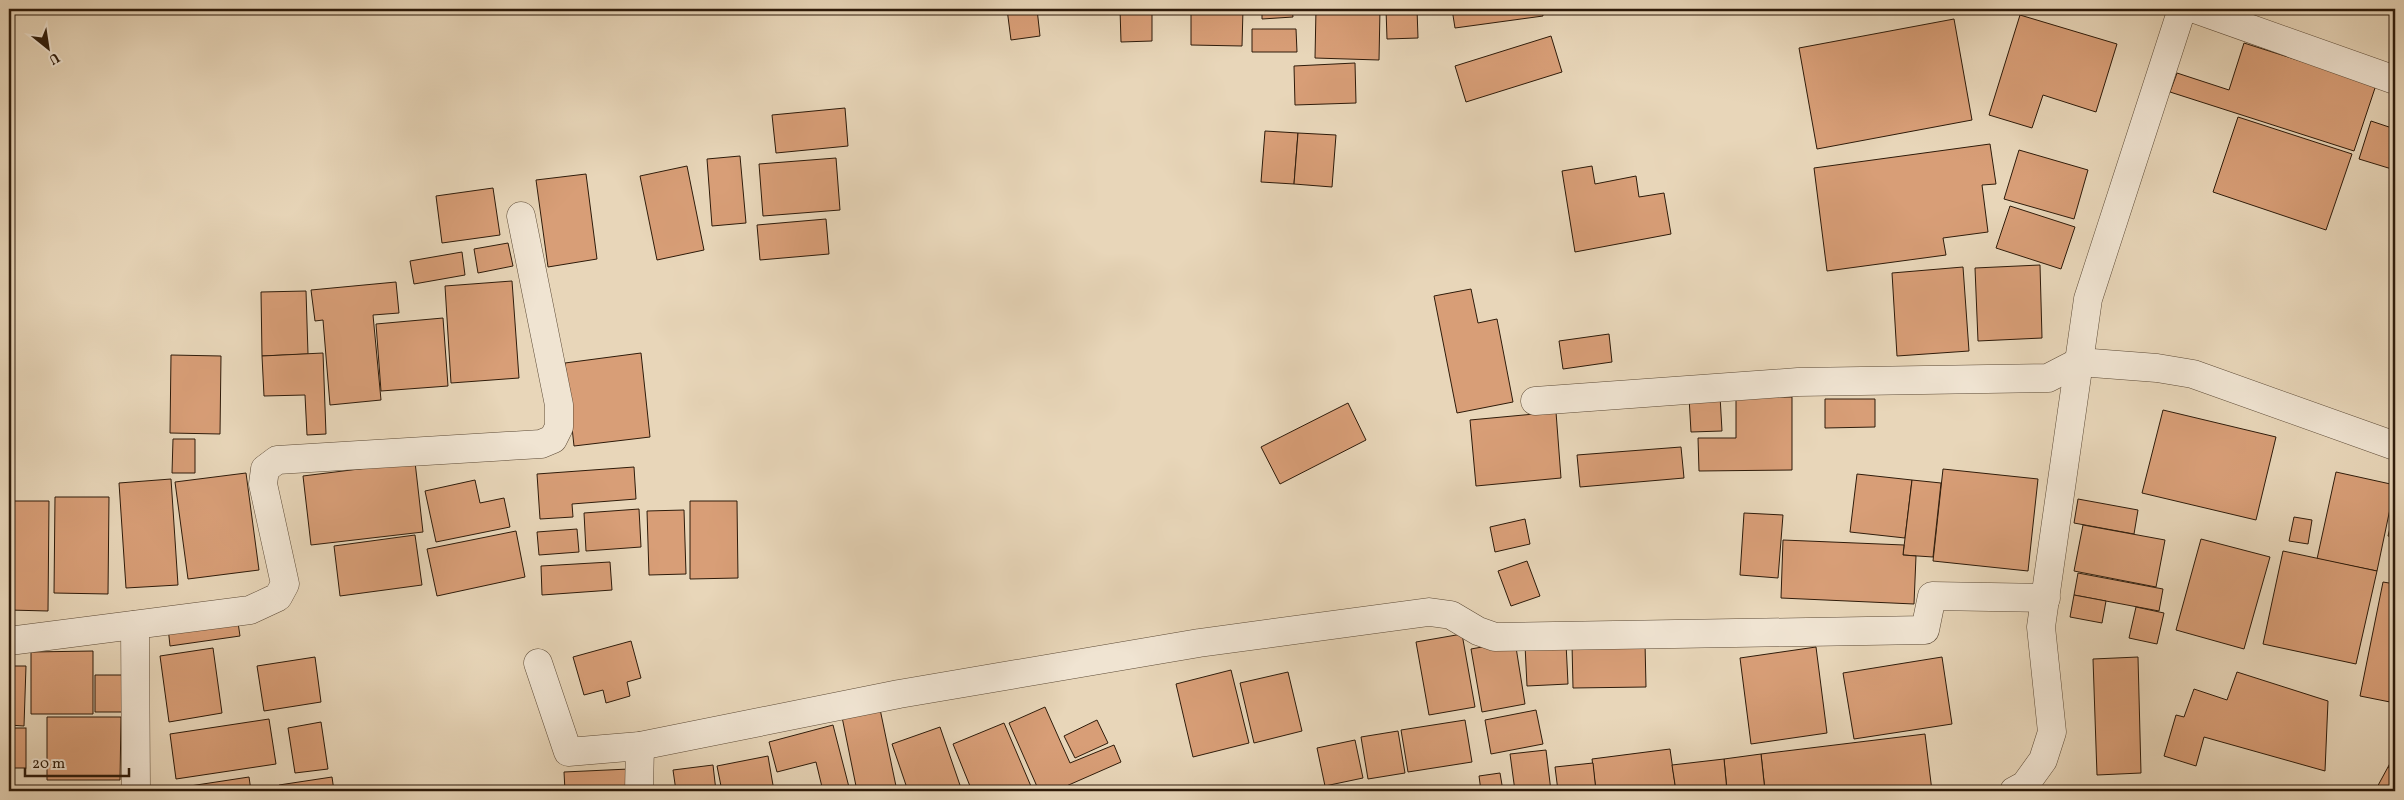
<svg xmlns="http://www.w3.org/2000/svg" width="2404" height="800" font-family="Vollkorn,serif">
	<rect width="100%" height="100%" fill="#e8d6b9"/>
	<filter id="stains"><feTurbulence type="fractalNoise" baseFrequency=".004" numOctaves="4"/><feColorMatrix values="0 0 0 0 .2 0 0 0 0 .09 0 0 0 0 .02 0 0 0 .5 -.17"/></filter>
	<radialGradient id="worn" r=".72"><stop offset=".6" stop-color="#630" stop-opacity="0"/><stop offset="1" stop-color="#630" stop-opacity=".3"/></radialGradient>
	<g fill="#d89e77" stroke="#2e1b0a">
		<path d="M1007 9H1037L1040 36 1011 40Z"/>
		<path d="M1120 9H1152V41L1121 42Z"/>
		<path d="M1191 9H1243L1242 46 1191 45Z"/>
		<path d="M1262 9H1292L1293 17 1262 19Z"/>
		<path d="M1316 9H1380L1379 60 1315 58Z"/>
		<path d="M1386 9H1417L1418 38 1387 39Z"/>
		<path d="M1452 9H1542L1543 16 1455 28Z"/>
		<path d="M2020 15 2117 44 2096 112 2043 95 2032 128 1989 115Z"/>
		<path d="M1954 19 1972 120 1817 149 1799 48Z"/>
		<path d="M1252 29H1296L1297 52H1252Z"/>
		<path d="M1551 36 1562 72 1466 102 1455 66Z"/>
		<path d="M2244 43 2376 85 2354 151 2170 92 2177 73 2229 90Z"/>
		<path d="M1355 63 1356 103 1295 105 1294 66Z"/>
		<path d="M845 108 848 146 776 153 772 115Z"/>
		<path d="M2238 117 2352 154 2326 230 2213 192Z"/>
		<path d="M2371 121 2395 129V170L2359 159Z"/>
		<path d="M1265 131 1298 133 1294 184 1261 182Z"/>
		<path d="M1298 133 1336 135 1332 187 1294 184Z"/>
		<path d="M1990 144 1996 184 1982 185 1988 232 1943 238 1946 255 1827 271 1814 168Z"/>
		<path d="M2019 150 2088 170 2074 219 2004 199Z"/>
		<path d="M740 156 746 223 712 226 707 159Z"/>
		<path d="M836 158 840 210 763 216 759 164Z"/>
		<path d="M687 166 704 250 657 260 640 176Z"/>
		<path d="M1592 166 1595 184 1636 176 1639 197 1664 193 1671 234 1575 252 1562 171Z"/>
		<path d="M586 174 597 259 548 267 536 180Z"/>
		<path d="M493 188 500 235 442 243 436 196Z"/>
		<path d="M2010 206 2075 227 2061 269 1996 248Z"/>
		<path d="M826 219 829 254 760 260 757 225Z"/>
		<path d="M508 243 513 266 478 273 474 249Z"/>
		<path d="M462 252 465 275 414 284 410 261Z"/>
		<path d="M2040 265 2042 338 1978 341 1975 268Z"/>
		<path d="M1963 267 1969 351 1897 356 1892 273Z"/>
		<path d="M512 281 519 378 451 383 445 286Z"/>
		<path d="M396 282 399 313 373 315 381 400 330 405 323 320 315 321 311 290Z"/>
		<path d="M1471 289 1478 323 1497 319 1513 402 1457 413 1434 296Z"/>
		<path d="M306 291 308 354 262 356 261 292Z"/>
		<path d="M443 318 448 386 381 391 376 324Z"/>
		<path d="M1609 334 1612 362 1563 369 1559 341Z"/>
		<path d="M323 353 326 434 307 435 305 395 264 396 262 356Z"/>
		<path d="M641 353 650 437 574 446 565 363Z"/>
		<path d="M171 355 221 356 220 434 170 433Z"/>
		<path d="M1720 396 1722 431 1691 432 1689 397Z"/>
		<path d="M1736 397H1792V470L1699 471 1698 438H1736Z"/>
		<path d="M1825 399H1875V427L1825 428Z"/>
		<path d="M1348 403 1366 440 1280 484 1261 447Z"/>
		<path d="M2163 410 2276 437 2256 520 2142 493Z"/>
		<path d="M1556 412 1561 478 1476 486 1470 420Z"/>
		<path d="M173 439H195V473H172Z"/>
		<path d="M1681 447 1684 478 1580 487 1577 455Z"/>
		<path d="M415 462 423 532 311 545 303 476Z"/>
		<path d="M634 467 636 499 572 504 573 517 540 519 537 474Z"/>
		<path d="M1943 469 2038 479 2028 571 1933 561Z"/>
		<path d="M2336 472 2395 485 2377 571 2317 559Z"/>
		<path d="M246 473 259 570 188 579 175 482Z"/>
		<path d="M1857 474 1912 480 1905 538 1850 532Z"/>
		<path d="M171 479 178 585 126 588 119 483Z"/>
		<path d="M475 480 480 503 504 498 510 527 436 542 425 491Z"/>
		<path d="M1912 480 1941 483 1933 557 1903 555Z"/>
		<path d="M55 497H109L108 594 54 593Z"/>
		<path d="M2078 499 2138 510 2134 534 2074 523Z"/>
		<path d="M9 501H49L48 611 9 610Z"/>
		<path d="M690 501H737L738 578 690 579Z"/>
		<path d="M2395 508V538L2388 536Z"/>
		<path d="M639 509 641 547 586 551 584 513Z"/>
		<path d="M684 510 686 574 649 575 647 511Z"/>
		<path d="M1744 513 1783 515 1778 578 1740 575Z"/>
		<path d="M2294 517 2312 520 2308 544 2289 541Z"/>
		<path d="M1525 519 1530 544 1495 552 1490 527Z"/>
		<path d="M2083 525 2165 540 2156 587 2074 571Z"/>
		<path d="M577 529 579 552 539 555 537 532Z"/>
		<path d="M516 531 525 577 437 596 427 549Z"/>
		<path d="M415 535 422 585 340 596 334 546Z"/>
		<path d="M2201 539 2270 557 2244 649 2176 630Z"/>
		<path d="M1783 540 1904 545 1903 555 1916 556 1914 604 1781 598Z"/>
		<path d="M2283 551 2377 571 2356 664 2263 644Z"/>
		<path d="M1527 561 1540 596 1511 606 1498 571Z"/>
		<path d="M610 562 612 590 542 595 541 566Z"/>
		<path d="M2078 573 2163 589 2159 611 2074 595Z"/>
		<path d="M2383 582 2395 584V703L2360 696Z"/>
		<path d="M2074 595 2106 601 2102 623 2070 617Z"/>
		<path d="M2136 607 2164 613 2157 644 2129 638Z"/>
		<path d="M237 616 240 636 170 646 168 627Z"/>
		<path d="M1462 634 1475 707 1429 715 1416 642Z"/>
		<path d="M631 641 641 678 627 682 630 696 606 703 603 690 584 695 573 657Z"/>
		<path d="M1515 641 1525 704 1482 712 1471 649Z"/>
		<path d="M1566 643 1568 684 1527 686 1525 645Z"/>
		<path d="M1645 643 1646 687 1573 688 1572 644Z"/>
		<path d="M1816 647 1827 733 1751 744 1740 658Z"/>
		<path d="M213 648 222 713 169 722 160 656Z"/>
		<path d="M93 651V714H31V652Z"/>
		<path d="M315 657 321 702 264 711 257 666Z"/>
		<path d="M1942 657 1952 724 1854 739 1843 673Z"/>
		<path d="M2138 657 2141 773 2097 775 2093 659Z"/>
		<path d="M9 666H26L24 726 9 725Z"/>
		<path d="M1231 670 1249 743 1193 757 1176 684Z"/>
		<path d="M1288 672 1302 731 1254 743 1240 683Z"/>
		<path d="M2237 672 2328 701 2325 771 2204 737 2196 766 2164 756 2176 715 2184 717 2194 689 2227 700Z"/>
		<path d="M95 675H127L126 712H95Z"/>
		<path d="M1045 707 1070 763 1114 745 1121 762 1055 791H1039L1009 723Z"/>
		<path d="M880 709 897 791H857L842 717Z"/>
		<path d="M1536 710 1543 744 1491 754 1485 720Z"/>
		<path d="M47 717H121L120 780H47Z"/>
		<path d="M269 719 276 764 176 779 170 734Z"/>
		<path d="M1097 720 1108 743 1075 758 1064 736Z"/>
		<path d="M1465 720 1472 762 1408 772 1401 730Z"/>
		<path d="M321 722 328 769 295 773 288 728Z"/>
		<path d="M1004 723 1033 791H972L953 744Z"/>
		<path d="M833 725 850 791H807L822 787 816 762 777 772 769 742Z"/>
		<path d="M940 727 962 791H908L892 744Z"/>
		<rect x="9" y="728" width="17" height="40"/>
		<path d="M1398 731 1405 773 1368 779 1361 737Z"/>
		<path d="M1925 734 1932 791H1765L1761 754Z"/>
		<path d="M1355 740 1363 778 1325 786 1317 748Z"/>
		<path d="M1670 749 1676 791H1596L1592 759Z"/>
		<path d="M1546 750 1551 791H1515L1510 754Z"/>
		<path d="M1761 754 1765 791H1727L1724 759Z"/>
		<path d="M2395 754V770L2388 767Z"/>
		<path d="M768 756 774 791H722L717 766Z"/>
		<path d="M1724 759 1727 791H1676L1672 765Z"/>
		<path d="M1593 763 1596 791H1558L1555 767Z"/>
		<path d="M713 765 716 791H676L673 770Z"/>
		<path d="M2388 767 2395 770V791H2375Z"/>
		<path d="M629 769 630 791H565L564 772Z"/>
		<path d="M1500 773 1503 791H1481L1479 776Z"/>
		<path d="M249 777 251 791H157Z"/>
		<path d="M332 777 334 791H280L279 785Z"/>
		<path d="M92 787V791H18V788Z"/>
	</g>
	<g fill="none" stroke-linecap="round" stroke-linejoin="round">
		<defs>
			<g id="minor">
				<path d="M2195 9 2395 80"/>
				<path d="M1535 401 1798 382 2048 378 2079 362 2157 368 2193 374 2395 446"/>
				<path d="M135 625 136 791"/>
				<path d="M9 641 250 610 278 597 285 584 263 484 265 469 277 460 541 444 553 439 559 427V405L521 216"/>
				<path d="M538 663 568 752 640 746 899 694 1199 643 1429 612 1451 615 1478 631 1495 637 1925 630 1932 596 2046 598"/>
				<path d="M639 791 640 746"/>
				<path d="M2014 791 2025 785 2043 760 2052 732 2041 627 2088 299 2182 9"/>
			</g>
		</defs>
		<use href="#minor" stroke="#5c4a36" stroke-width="29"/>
		<use href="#minor" stroke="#f0e4d2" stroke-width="28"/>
	</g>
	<rect width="2404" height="800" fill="none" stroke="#e8d6b9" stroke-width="30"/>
	<rect x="10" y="10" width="2384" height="780" fill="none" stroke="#2e1b0a" stroke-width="2.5"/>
	<rect x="15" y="15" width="2374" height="770" fill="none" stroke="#2e1b0a"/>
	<g transform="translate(48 48) rotate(150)" stroke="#f0e4d2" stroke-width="4" paint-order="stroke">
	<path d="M0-4L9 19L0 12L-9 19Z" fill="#2e1b0a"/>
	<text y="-8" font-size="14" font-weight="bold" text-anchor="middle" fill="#2e1b0a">U</text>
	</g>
	<path d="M25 768v8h104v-8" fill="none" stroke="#2e1b0a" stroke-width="2.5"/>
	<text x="32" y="768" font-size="15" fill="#2e1b0a" stroke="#f0e4d2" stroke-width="4" paint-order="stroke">20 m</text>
	<rect width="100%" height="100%" filter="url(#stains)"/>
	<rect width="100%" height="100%" fill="url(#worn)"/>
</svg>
